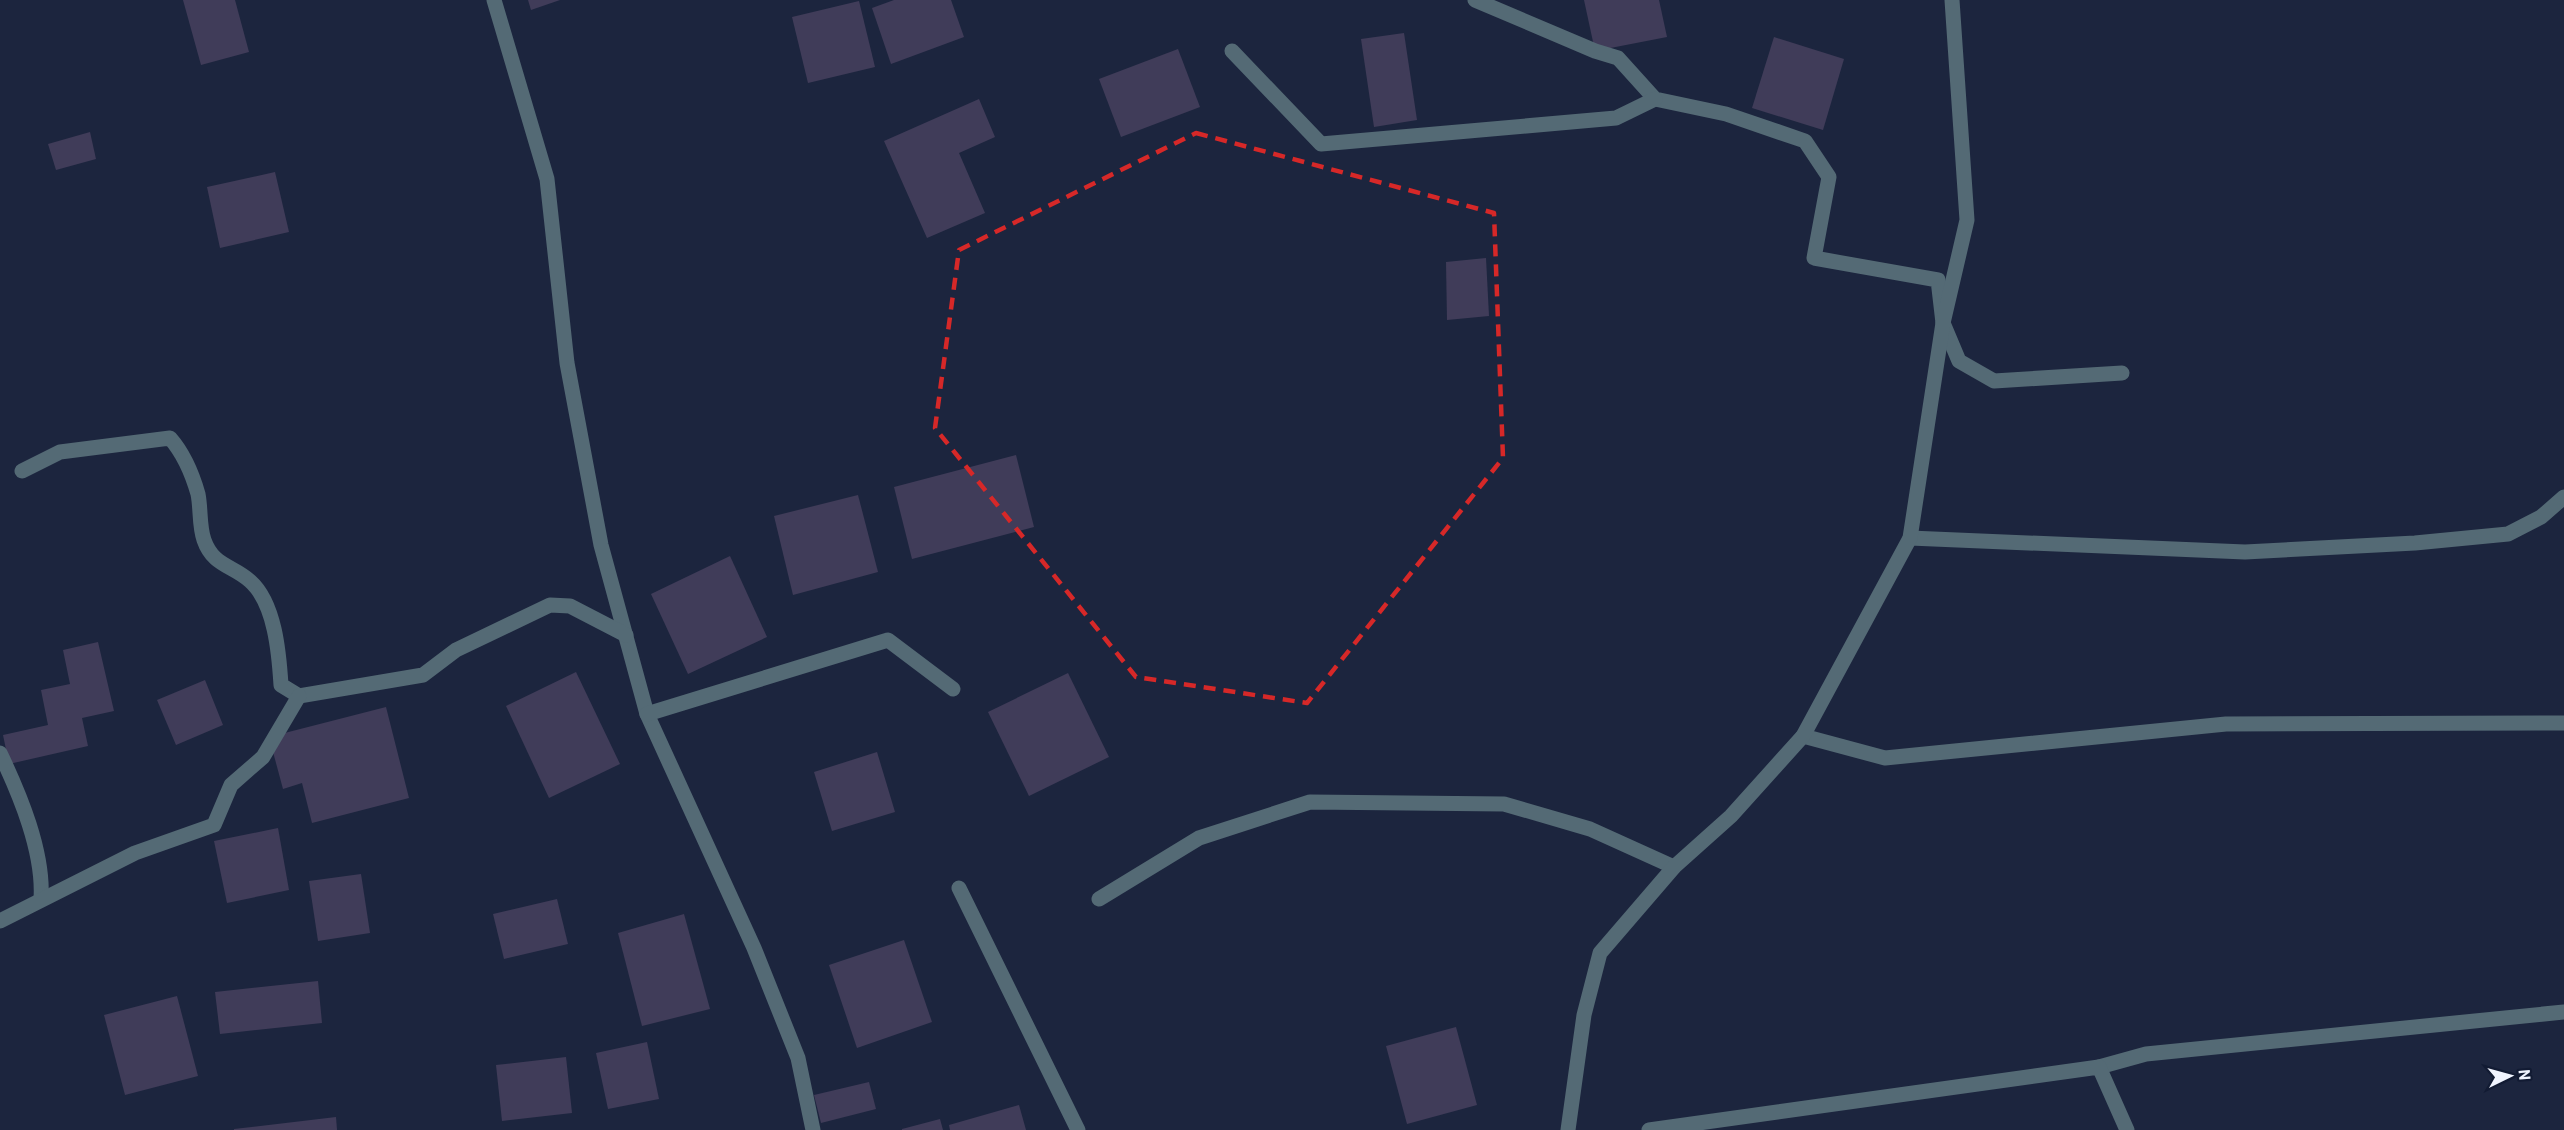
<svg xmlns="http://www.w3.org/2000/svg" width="2564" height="1130" font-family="Barlow,sans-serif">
	<rect width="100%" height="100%" fill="#1c253e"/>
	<g fill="#403c59">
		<path d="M183 0H235L249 52 201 65Z"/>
		<path d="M528 0H560L531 10Z"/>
		<path d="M894 0H951L964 37 891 64 872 8Z"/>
		<path d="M1584 0H1659L1667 37 1595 51Z"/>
		<path d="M859 1 875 67 808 83 792 17Z"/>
		<path d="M1404 33 1417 120 1374 127 1361 39Z"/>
		<path d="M1774 37 1844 59 1823 130 1752 108Z"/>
		<path d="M1178 49 1200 107 1121 137 1099 79Z"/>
		<path d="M979 99 995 137 959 153 985 213 927 238 884 141Z"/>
		<path d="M90 132 96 159 56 170 48 144Z"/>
		<path d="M275 172 289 232 220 248 207 187Z"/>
		<path d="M1486 258 1489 316 1447 320 1446 262Z"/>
		<path d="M1016 455 1034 527 912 559 894 487Z"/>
		<path d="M858 495 878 572 793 595 774 516Z"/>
		<path d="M730 556 767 637 688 674 651 594Z"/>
		<path d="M98 642 114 711 82 718 88 746 9 764 3 735 48 725 41 690 70 684 63 650Z"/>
		<path d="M576 672 620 764 549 798 506 706Z"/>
		<path d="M1068 673 1109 757 1029 796 988 712Z"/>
		<path d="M205 680 223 725 176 745 157 700Z"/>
		<path d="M386 707 409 798 312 823 302 783 283 789 269 737Z"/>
		<path d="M877 752 895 812 832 831 814 772Z"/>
		<path d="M278 828 289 890 227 903 214 841Z"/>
		<path d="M361 874 370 933 318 941 309 881Z"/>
		<path d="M557 899 568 944 504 959 493 914Z"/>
		<path d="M684 914 710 1009 642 1026 618 933Z"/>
		<path d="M904 940 932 1022 857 1048 829 965Z"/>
		<path d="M318 981 322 1023 220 1034 215 992Z"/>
		<path d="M177 996 198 1076 125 1095 104 1015Z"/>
		<path d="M1456 1027 1477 1105 1407 1124 1386 1046Z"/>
		<path d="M647 1042 659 1099 608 1109 596 1053Z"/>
		<path d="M566 1057 572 1113 502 1121 496 1065Z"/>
		<path d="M869 1082 876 1109 821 1123 814 1095Z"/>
		<path d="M1019 1105 1026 1130H950L949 1125Z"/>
		<path d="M336 1117 337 1130H234V1129Z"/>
		<path d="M940 1119 943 1130H902V1129Z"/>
	</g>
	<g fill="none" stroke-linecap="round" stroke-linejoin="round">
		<g stroke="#546a75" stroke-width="15">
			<path d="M494 0 547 179 567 363 601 545 647 714 754 948 798 1058 813 1130"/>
			<path d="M1475 0 1595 51 1618 58 1655 99 1726 114 1805 141 1829 177 1814 258 1938 280 1943 323 1959 361 1994 381 2122 373"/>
			<path d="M1232 51 1321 144 1616 118 1655 99"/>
			<path d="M22 471 60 452 170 438C184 454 192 473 198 494 201 509 199 526 204 540 213 566 232 565 250 581 275 603 279 653 281 685L299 696 423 675 456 650 550 605 570 606 626 635"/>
			<path d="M1910 538 2245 552 2415 543 2508 534 2541 517 2564 497"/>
			<path d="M647 714 888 640 953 689"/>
			<path d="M1803 736 1885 758 2226 724 2564 723"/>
			<path d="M0 753C20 795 44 852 41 899"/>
			<path d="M959 888 1078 1130"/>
			<path d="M1099 899 1199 838 1310 802 1504 804 1590 829 1674 867"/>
			<path d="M0 921 135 853 214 825 231 785 263 757 299 696"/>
			<path d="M2099 1067 2146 1054 2564 1012"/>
			<path d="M1568 1130 1584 1015 1600 953 1674 867 1731 816 1803 736 1910 538 1943 323 1967 220 1952 0"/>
			<path d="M1649 1130 2099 1067 2127 1130"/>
		</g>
	</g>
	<path fill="none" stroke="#d62828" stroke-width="4.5" stroke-dasharray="12 8" stroke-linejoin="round" d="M1196 133 1494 213 1503 458 1307 703 1136 677 935 428 959 250Z"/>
	<g transform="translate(2510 1076) rotate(85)" stroke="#121b33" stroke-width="4.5" paint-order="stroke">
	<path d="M0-4.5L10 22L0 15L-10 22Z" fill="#f0f4fe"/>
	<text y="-9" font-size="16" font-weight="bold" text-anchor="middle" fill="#f0f4fe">N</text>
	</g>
</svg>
